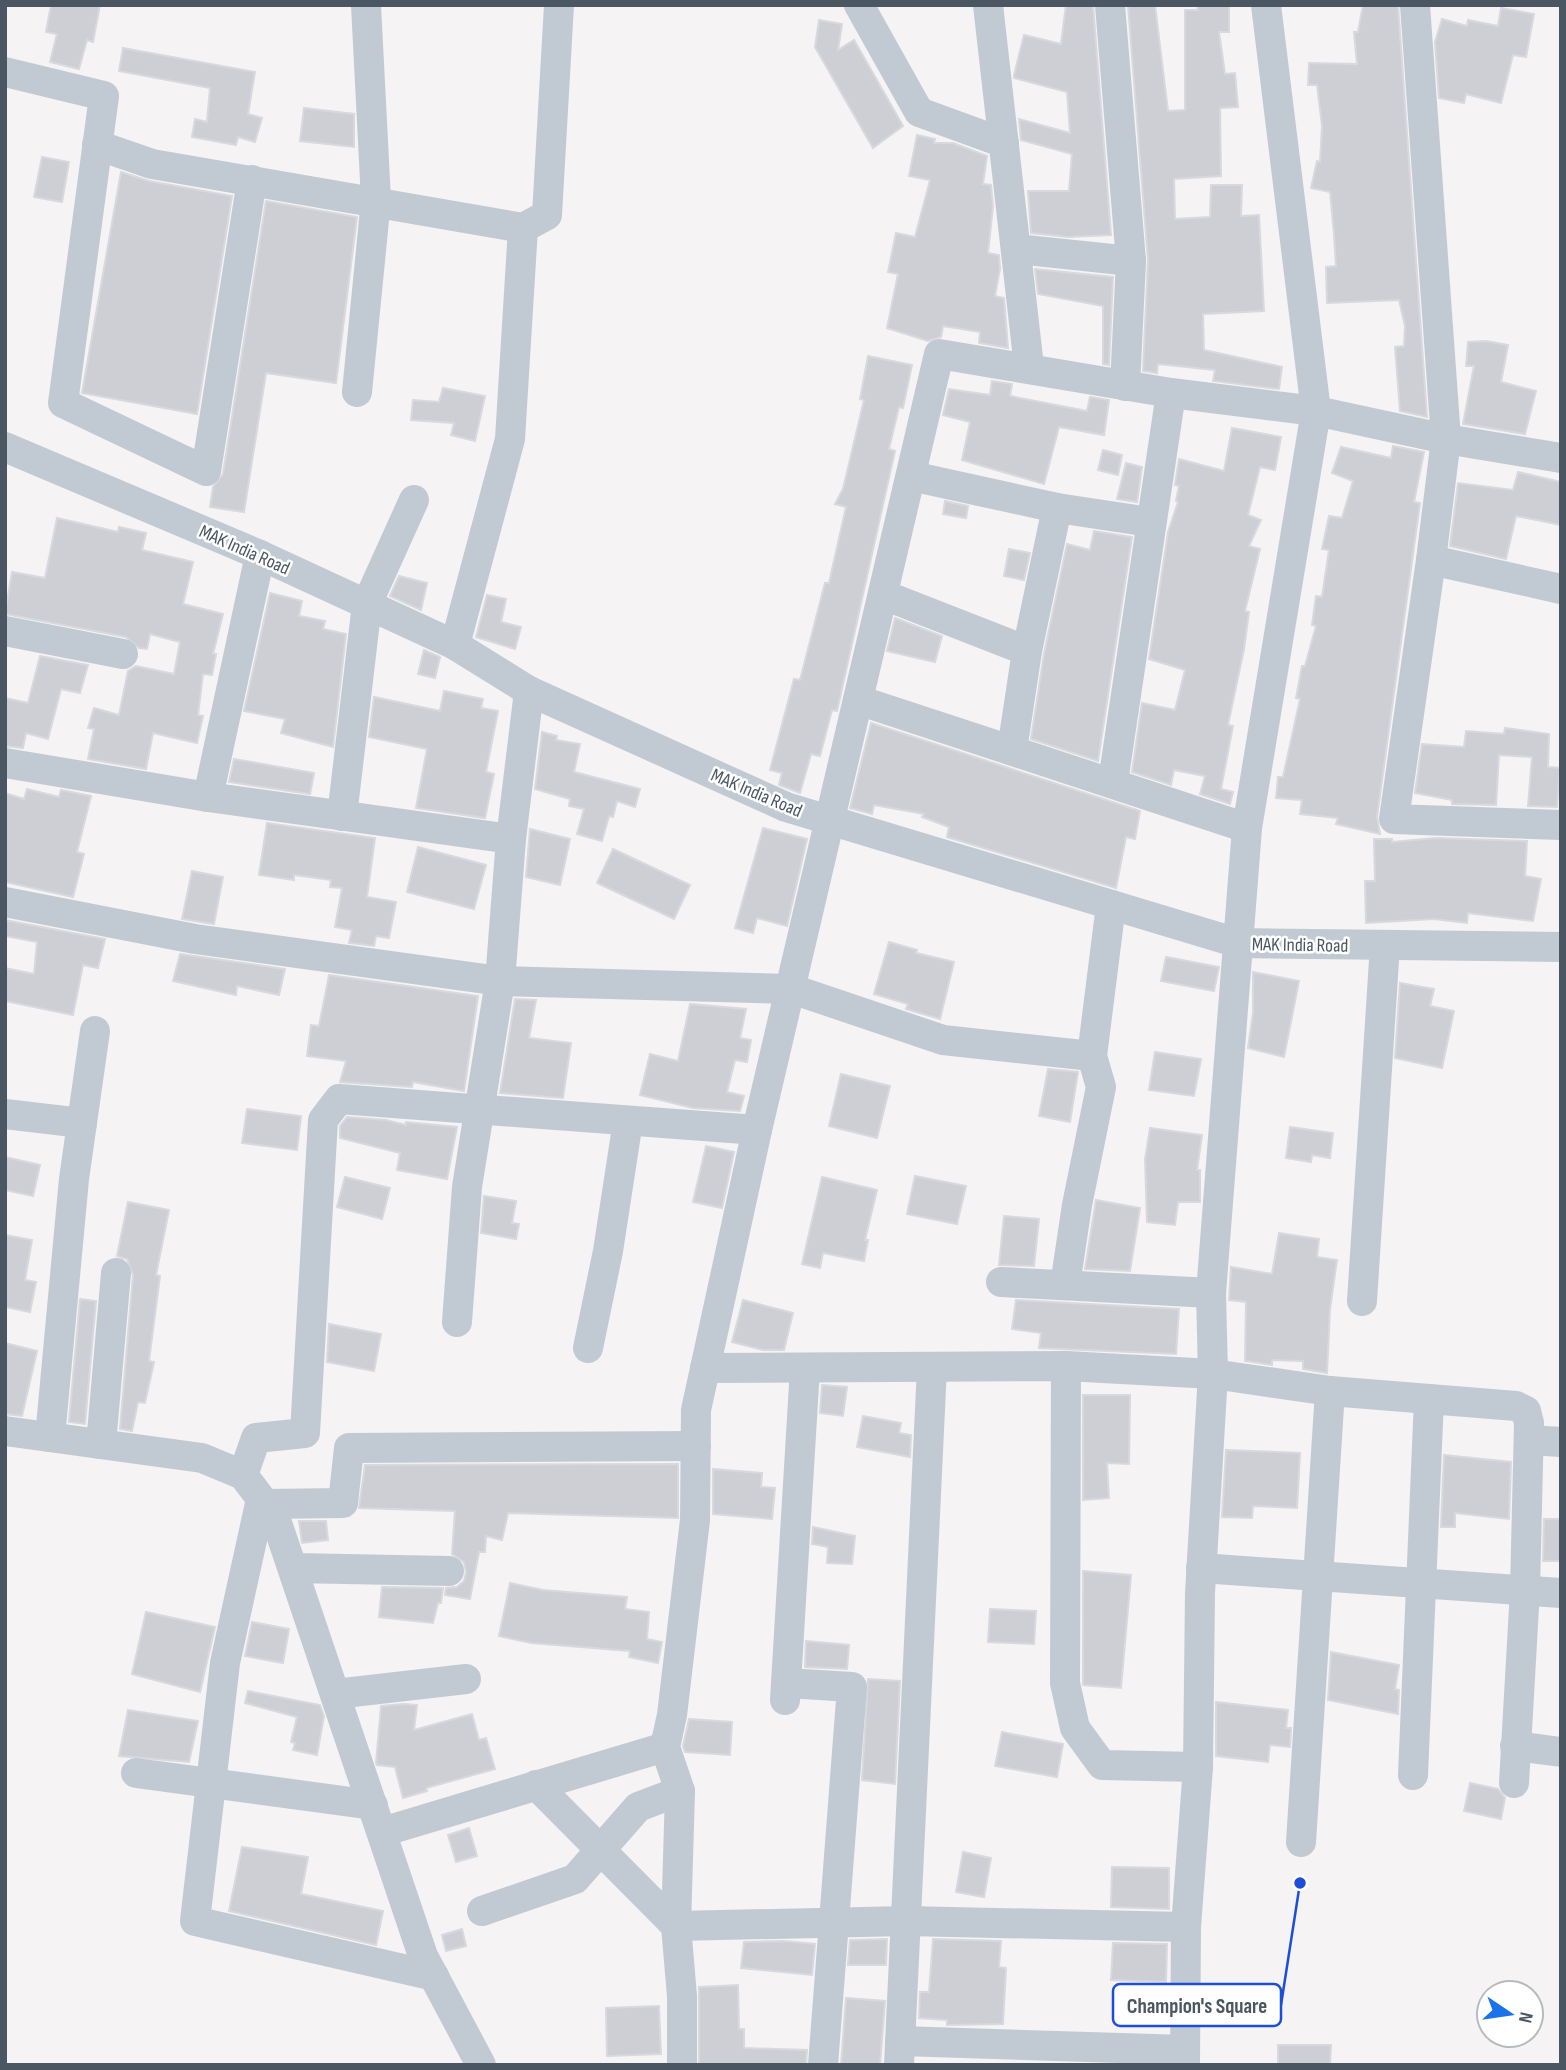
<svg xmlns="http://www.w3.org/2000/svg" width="1566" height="2070" font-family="'Sofia Sans Condensed',sans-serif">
	<rect width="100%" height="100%" fill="#f5f3f3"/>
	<g fill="#cdcfd5" stroke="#d7d9de" stroke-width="2">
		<path d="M51 5H100L93 42 87 40 79 69 50 62 57 34 46 32Z"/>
		<path d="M1066 5H1093L1111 235 1068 237 1031 233 1028 191H1069L1072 154 1021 140 1019 119 1070 133 1067 92 1014 78V75L1024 35 1061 44Z"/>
		<path d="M1128 5H1155L1168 111 1185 110V10H1198L1197 5H1229V32H1219L1225 74 1235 73 1238 107 1220 108 1221 176 1174 179 1175 219 1210 217 1211 185H1242L1241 216 1259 215 1264 311 1203 314 1204 350 1282 367 1279 389 1213 381 1215 370 1158 364 1157 373 1143 371 1148 260Z"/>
		<path d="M1363 5H1398L1427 417 1400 411 1395 347 1404 346 1405 326 1399 300 1327 303 1326 267 1336 266 1334 234 1330 192 1311 188 1317 161 1320 162 1322 126 1317 85H1308L1309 63 1357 64 1354 32H1358Z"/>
		<path d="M1501 8 1534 14 1526 57 1513 55 1501 103 1466 94 1464 103 1439 98 1435 42 1442 19 1467 26 1468 20 1498 26Z"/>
		<path d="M819 20 842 24 838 50 854 40 903 126 873 148 815 47Z"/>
		<path d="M123 48 255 72 248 114 262 118 255 142 238 137 236 145 192 137 195 119 207 122 210 88 119 71Z"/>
		<path d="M304 108 354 114V147L300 141Z"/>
		<path d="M917 135 935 139 934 143H953L987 156 983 184 991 185 993 206 988 253 999 255 1000 269 995 296 1004 298 1008 348 979 343 980 332 943 326 941 337 928 341 887 328 898 274 888 272 896 233 915 237 930 180 909 176Z"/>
		<path d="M42 157 69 162 62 202 34 197Z"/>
		<path d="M121 172 149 181 232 196 197 414 82 393Z"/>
		<path d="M266 201 357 217 336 383 266 373 244 512 210 507 213 487 223 474Z"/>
		<path d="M1035 269 1113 277 1109 365 1103 364V306L1038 294Z"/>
		<path d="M1486 341 1508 345 1501 382 1536 391 1525 434 1463 424 1474 366H1466L1468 342Z"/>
		<path d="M868 356 912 365 903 408 899 407 889 449 895 451 837 711 832 710 820 756 811 754 800 793 779 785 782 773 770 770 794 679 800 680 825 583H829L846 507 835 504 843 489 864 400 860 399Z"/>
		<path d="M992 381 1012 384 1010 396 1087 411 1090 397 1109 400 1104 435 1059 427 1044 484 962 460 970 422 943 415 949 389 990 395Z"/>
		<path d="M443 388 485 396 475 441 451 435 454 423 411 420 413 400 439 402Z"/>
		<path d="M1232 428 1281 437 1275 470 1260 467 1248 515 1261 520 1249 546 1260 549 1245 611 1249 612 1244 649 1228 725 1233 726 1221 789 1233 792 1230 804 1200 794 1205 776 1174 770 1171 785 1132 772 1142 703 1175 710 1185 670 1149 659 1168 532 1178 502 1176 501 1179 486 1175 485 1179 459 1224 471Z"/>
		<path d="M1393 446 1424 452 1414 502 1420 503 1377 817 1380 834 1336 824 1338 818 1300 814 1302 800 1276 798 1278 777H1283L1300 699 1296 698 1302 666H1305L1316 626 1312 625 1316 596 1322 597 1329 550 1322 549 1329 516 1342 518 1353 481 1332 473 1341 447 1391 458Z"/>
		<path d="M1103 450 1122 455 1118 475 1098 470Z"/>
		<path d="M1126 463 1142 467 1137 502 1117 499Z"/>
		<path d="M1518 472 1561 482V525L1516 516 1506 559 1450 546 1458 483 1513 490Z"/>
		<path d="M945 501 968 506 966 518 943 514Z"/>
		<path d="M57 518 118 532 119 527 146 533 142 550 193 562 183 604 223 614 213 654H216L212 675 203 674 198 715 203 716 197 743 153 733 146 769 88 759 94 729 88 728 94 708 119 715 128 671 136 666 174 674 180 642 150 634 147 649 139 648 126 637 5 614 12 572 45 578Z"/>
		<path d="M1094 531 1132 537 1098 761 1031 739 1044 654 1067 544 1090 550Z"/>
		<path d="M1009 549 1030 553 1024 580 1004 576Z"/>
		<path d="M399 576 427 583 421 610 390 596Z"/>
		<path d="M270 593 302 601 299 616 325 621 323 629 346 634 333 747 281 733 285 719 244 711Z"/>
		<path d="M487 595 506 599 501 622 521 627 515 649 476 637Z"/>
		<path d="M895 618 942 636 935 662 887 651Z"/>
		<path d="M424 650 440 657 435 678 418 674Z"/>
		<path d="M40 656 88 665 80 693 61 689 48 739 26 733 23 748 5 746V698L28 703Z"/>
		<path d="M444 691 483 699 481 708 498 711 486 772 494 774 485 818 416 808 427 749 369 737 374 697 440 711Z"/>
		<path d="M871 723 1140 811 1135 839 1126 837 1116 888 947 837 949 827 922 817 924 814 874 805 872 814 850 808Z"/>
		<path d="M1505 728 1549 734 1548 767 1560 768 1557 807 1528 806 1532 757 1499 755 1496 805 1452 804V800L1415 793 1422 744 1464 747 1466 731 1504 734Z"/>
		<path d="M542 732 557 736 556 740 580 744 574 772 640 789 635 807 617 801 613 817 609 816 602 841 577 834 584 809 569 806 570 799 535 789Z"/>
		<path d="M234 759 314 773 310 794 229 782Z"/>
		<path d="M27 789 59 797 61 790 91 796 77 852 84 854 73 897 5 882V793L24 799Z"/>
		<path d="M267 823 375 838 367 897 396 902 389 938 376 936 374 946 349 943 352 930 335 927 342 888 330 887 331 880 294 875V880L259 875Z"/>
		<path d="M763 828 807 839 787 926 757 918 753 933 735 928Z"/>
		<path d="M530 829 570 839 560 885 526 877Z"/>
		<path d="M1436 838 1527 841 1525 876 1541 879 1533 921 1468 913 1467 923 1434 919 1366 923 1365 881H1375L1374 839H1392V842Z"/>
		<path d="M418 847 486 865 474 909 407 892Z"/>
		<path d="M613 849 690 885 674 919 597 883Z"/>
		<path d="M192 871 223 877 214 924 182 919Z"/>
		<path d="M5 920 105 939 98 968 83 965 73 1015 5 1001V968L34 974 37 942 5 936Z"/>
		<path d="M889 942 917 950 916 953 954 962 940 1019 906 1009 908 1004 874 994Z"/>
		<path d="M180 954 285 969 279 995 237 986 236 995 173 981Z"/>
		<path d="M1166 957 1219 967 1214 991 1161 981Z"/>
		<path d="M1253 972 1299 981 1284 1057 1248 1048 1253 1013Z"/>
		<path d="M329 975 478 996 464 1091 413 1082 412 1087 340 1082 346 1061 307 1056 311 1025 319 1026Z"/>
		<path d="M1400 983 1434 989 1430 1006 1454 1011 1442 1068 1395 1058Z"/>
		<path d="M515 999 536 1000 529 1038 571 1043 563 1098 500 1093Z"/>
		<path d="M690 1004 746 1009 740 1038 751 1040 747 1062 735 1060 727 1092 744 1096 740 1111 693 1108 640 1095 650 1054 678 1061Z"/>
		<path d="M1155 1052 1201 1059 1194 1096 1149 1090Z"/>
		<path d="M1048 1069 1078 1072 1070 1122 1039 1116Z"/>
		<path d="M841 1074 890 1086 877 1138 829 1126Z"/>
		<path d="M247 1109 301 1116 297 1150 242 1143Z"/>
		<path d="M347 1117 386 1120 406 1125V1122L457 1127 447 1179 397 1170 400 1153 340 1138V1126Z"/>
		<path d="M1290 1127 1333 1133 1330 1158 1312 1155 1311 1162 1286 1158Z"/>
		<path d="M1150 1128 1202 1135 1197 1170H1200V1202H1178L1175 1225 1147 1222 1145 1159Z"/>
		<path d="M706 1146 734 1152 722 1208 693 1202Z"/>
		<path d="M5 1157 40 1165 33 1196 5 1190Z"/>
		<path d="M915 1176 966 1186 957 1224 907 1214Z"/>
		<path d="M345 1177 390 1188 382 1219 337 1207Z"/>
		<path d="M822 1177 877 1190 865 1240H868L864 1261 823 1253 820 1268 802 1264Z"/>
		<path d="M484 1196 516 1201 512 1223 519 1224 516 1239 481 1233Z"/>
		<path d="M1096 1200 1140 1208 1130 1271 1085 1269Z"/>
		<path d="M128 1202 169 1210 156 1275 160 1276 149 1361 154 1362 145 1403 138 1402 132 1431 120 1429 133 1275 127 1259 117 1256Z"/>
		<path d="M1004 1216 1039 1219 1034 1266 999 1265Z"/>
		<path d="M1279 1233 1319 1239 1317 1257 1337 1260 1330 1309 1327 1373 1303 1369V1361L1272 1360V1365L1245 1361 1246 1302 1229 1300 1231 1267 1272 1274Z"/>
		<path d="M5 1235 32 1240 25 1280 36 1282 30 1312 5 1307Z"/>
		<path d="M80 1299 96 1301 85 1424 69 1422Z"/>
		<path d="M743 1300 793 1313 784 1350H763L732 1342Z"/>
		<path d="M1016 1300 1179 1309 1176 1354 1039 1348 1041 1333 1012 1329Z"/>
		<path d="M329 1324 381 1334 374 1371 327 1362Z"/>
		<path d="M5 1343 37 1351 22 1416 5 1414Z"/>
		<path d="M822 1385 847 1387 843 1416 820 1413Z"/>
		<path d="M1083 1395H1130L1129 1464 1107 1463 1109 1498 1083 1500Z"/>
		<path d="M863 1416 901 1423 899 1433 911 1435 910 1457 857 1447Z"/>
		<path d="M1226 1450 1300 1453 1297 1508 1253 1506 1252 1518 1222 1517Z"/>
		<path d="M1444 1455 1511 1462 1509 1519 1455 1513V1527H1441Z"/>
		<path d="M678 1464V1518L508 1513 502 1540 486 1536 485 1552H479L470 1599 445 1595 446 1588 457 1587 464 1581 466 1572 464 1562 452 1554 455 1511 359 1508 365 1465Z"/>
		<path d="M713 1469 762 1473 761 1487 775 1488 772 1519 713 1514Z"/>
		<path d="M1544 1519H1561V1561H1543Z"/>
		<path d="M299 1521H326L328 1540 302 1543Z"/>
		<path d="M813 1527 855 1536 852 1564 827 1563 828 1547 812 1544Z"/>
		<path d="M1083 1571 1131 1575 1121 1688 1083 1685Z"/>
		<path d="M510 1583 543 1590 627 1597 625 1609 649 1612 647 1639 662 1642 658 1663 629 1657 630 1651 531 1643 499 1636Z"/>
		<path d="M382 1587 443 1588 441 1603H438L433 1623 379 1617Z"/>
		<path d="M990 1609 1036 1611 1034 1644 988 1642Z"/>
		<path d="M146 1612 215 1627 200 1692 132 1674Z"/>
		<path d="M252 1622 289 1629 283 1663 245 1656Z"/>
		<path d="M806 1641 849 1645 847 1669 805 1667Z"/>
		<path d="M1331 1652 1399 1665 1395 1689 1399 1690 1398 1714 1328 1700Z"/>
		<path d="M868 1679 900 1681 895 1784 862 1780Z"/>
		<path d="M248 1691 320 1705 324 1716 317 1755 293 1750 295 1743 291 1742 297 1717 245 1703Z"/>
		<path d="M1216 1702 1288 1710 1286 1728H1291L1290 1747 1270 1745 1268 1762 1216 1756Z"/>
		<path d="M404 1704 417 1705 414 1730 472 1714 479 1740 486 1738 495 1769 426 1788 427 1791 403 1798 395 1767 377 1765 376 1763 381 1706Z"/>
		<path d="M128 1710 198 1721 189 1762 119 1756Z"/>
		<path d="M689 1719 732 1722 730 1755 685 1752 683 1746Z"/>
		<path d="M1002 1732 1063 1744 1057 1777 995 1766Z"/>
		<path d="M1470 1783 1498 1789 1505 1798 1501 1819 1464 1811Z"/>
		<path d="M469 1828 477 1856 456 1862 448 1835Z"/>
		<path d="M242 1847 308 1857 301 1894 383 1911 376 1945 229 1911Z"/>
		<path d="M963 1852 991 1858 984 1897 956 1892Z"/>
		<path d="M1112 1867 1169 1868V1909L1111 1907Z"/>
		<path d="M462 1929 466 1946 446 1951 442 1935Z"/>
		<path d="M887 1939 886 1965H848L850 1940Z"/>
		<path d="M933 1939 1001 1941 999 1967 1006 1968 1003 2024 947 2025V2020L919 2018 920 1992H929Z"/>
		<path d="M783 1941 815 1944 812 1975 741 1968 744 1942Z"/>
		<path d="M1113 1943 1167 1944 1166 1982 1111 1980Z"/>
		<path d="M738 1985 739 2029H744V2048L807 2050 806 2065H699V1987Z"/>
		<path d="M846 1998 885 2001 880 2065H841Z"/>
		<path d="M659 2006 661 2054 607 2056 606 2008Z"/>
		<path d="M1278 2045H1331L1330 2065H1278Z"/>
	</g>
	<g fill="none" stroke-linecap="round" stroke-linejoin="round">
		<g stroke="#c1cad2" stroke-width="30">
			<path d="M859 5 919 112 1004 143"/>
			<path d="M988 5 1029 367"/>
			<path d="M1415 5 1446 439 1431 560"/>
			<path d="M5 72 104 96 63 403 206 471 252 180"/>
			<path d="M97 145 152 164 523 228 510 439 455 645"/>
			<path d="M523 228 547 215 559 5"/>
			<path d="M1016 249 1131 261 1110 5"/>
			<path d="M1125 386 1131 261"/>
			<path d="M357 392 376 200 366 5"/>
			<path d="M5 447 260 555 455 645 529 691 786 807 1238 943 1561 947"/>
			<path d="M911 476 1057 508 1150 522"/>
			<path d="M1561 589 1431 560 1394 819 1561 825"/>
			<path d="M884 595 1027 651"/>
			<path d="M5 631 123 654"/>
			<path d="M858 700 1247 828"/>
			<path d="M1012 750 1027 651 1057 508"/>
			<path d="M5 763 208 797 511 839"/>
			<path d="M1113 782 1171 393"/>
			<path d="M208 797 260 555"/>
			<path d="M342 816 367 604 414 500"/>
			<path d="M5 902 195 939 500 981 792 989 943 1040 1092 1056"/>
			<path d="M5 1114 82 1123"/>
			<path d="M1001 1282 1211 1293"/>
			<path d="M1065 1285 1077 1205 1101 1087 1092 1056 1111 905"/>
			<path d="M1362 1301 1385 945"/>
			<path d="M457 1322 467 1187 500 981 511 839 529 691"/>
			<path d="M588 1348 608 1251 628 1121"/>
			<path d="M1066 1366 1065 1683 1075 1728 1102 1765 1198 1767"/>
			<path d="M705 1368 1066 1366 1213 1374 1330 1391 1516 1406 1526 1411 1529 1423 1525 1590 1514 1783"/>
			<path d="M5 1431 202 1458 243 1475 275 1517 423 1956 481 2065"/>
			<path d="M50 1437 74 1179 95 1031"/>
			<path d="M1529 1440 1561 1442"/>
			<path d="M101 1444 116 1273"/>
			<path d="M243 1475 256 1438 305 1433 323 1120 339 1099 757 1130 939 354 1171 393 1316 411 1446 439 1561 458"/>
			<path d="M261 1499 225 1663 195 1921 434 1976"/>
			<path d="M265 1504 343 1503 349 1448 696 1446"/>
			<path d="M293 1568 449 1571"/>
			<path d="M1201 1568 1561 1593"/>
			<path d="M786 1683 852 1687 823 2065"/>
			<path d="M335 1694 466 1679"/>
			<path d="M785 1700 805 1368"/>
			<path d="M1515 1746 1561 1752"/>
			<path d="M136 1773 373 1805"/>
			<path d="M1413 1775 1429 1399"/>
			<path d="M536 1785 676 1926 906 1921 1186 1927"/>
			<path d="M382 1832 665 1747"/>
			<path d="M1301 1842 1330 1391"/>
			<path d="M482 1911 575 1879 638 1807 680 1791"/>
			<path d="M900 2041 1185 2050"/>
			<path d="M682 2065V1996L676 1926 680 1791 665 1747 672 1715 695 1520 696 1410 757 1130"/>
			<path d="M899 2065 932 1367"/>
			<path d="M1185 2065 1186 1927 1198 1767 1200 1593 1213 1374 1211 1293 1247 828 1316 411 1266 5"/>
		</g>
	</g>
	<g text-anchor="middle" stroke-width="5" stroke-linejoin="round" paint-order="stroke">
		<g font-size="19" fill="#4a5661" stroke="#fff">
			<text transform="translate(245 549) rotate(24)" y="7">MAK India Road</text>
			<text transform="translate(757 792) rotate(23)" y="7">MAK India Road</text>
			<text transform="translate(1300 944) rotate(1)" y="7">MAK India Road</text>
		</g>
	</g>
	<path fill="none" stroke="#1d4ed8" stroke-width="2.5" d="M1300 1883L1281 2005"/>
	<circle fill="#1d4ed8" stroke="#fff" stroke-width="2.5" cx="1300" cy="1883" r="7"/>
	<rect fill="#fff" stroke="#1d4ed8" stroke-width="2.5" x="1113" y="1984" width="168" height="42" rx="7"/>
	<g font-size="21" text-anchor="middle" font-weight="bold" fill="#4a5661">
		<text x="1197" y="2013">Champion's Square</text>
	</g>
	<rect width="1566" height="2070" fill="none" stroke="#4a5661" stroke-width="14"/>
	<g transform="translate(1510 2014) rotate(103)"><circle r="33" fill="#ffffff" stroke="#b7bbc0" stroke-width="2"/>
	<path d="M0-5L12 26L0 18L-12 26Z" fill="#1a73e8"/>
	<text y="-10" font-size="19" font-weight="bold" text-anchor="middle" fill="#4a5661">N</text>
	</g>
</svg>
